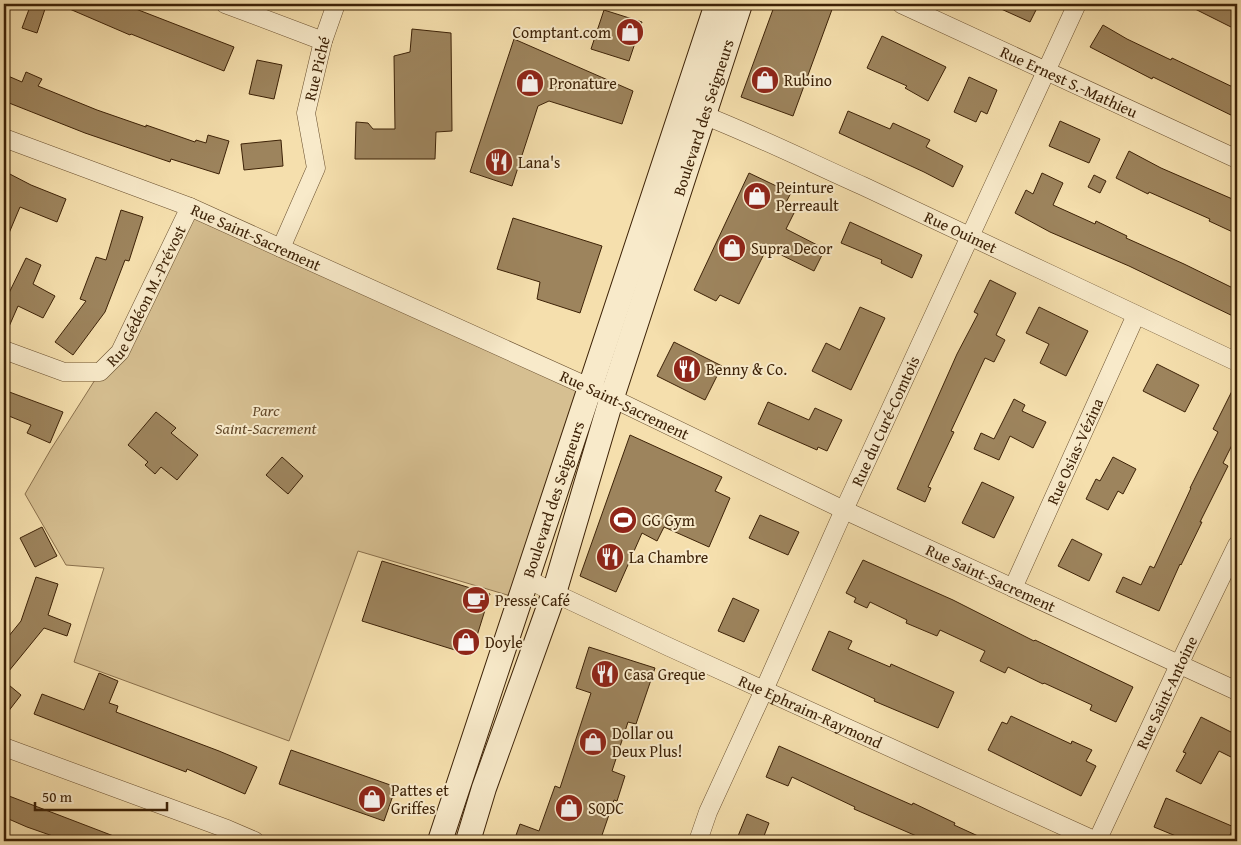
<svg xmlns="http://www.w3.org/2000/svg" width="1241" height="845" font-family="'Gentium Book Plus',serif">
	<rect width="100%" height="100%" fill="#f5dfad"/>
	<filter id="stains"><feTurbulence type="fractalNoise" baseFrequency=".004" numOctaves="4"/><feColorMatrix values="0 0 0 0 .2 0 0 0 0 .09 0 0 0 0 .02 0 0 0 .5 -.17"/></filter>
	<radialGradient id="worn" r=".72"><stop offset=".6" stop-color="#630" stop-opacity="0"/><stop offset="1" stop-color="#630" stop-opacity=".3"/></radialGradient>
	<path fill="#d6bf91" stroke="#8a704c" d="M190 207 591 388 521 599 358 551 289 741 74 662 104 568 66 565 25 494 51 449 100 372Z"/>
	<g fill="#9d845d" stroke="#3d2207">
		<path d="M31 4 45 9 37 33 22 28Z"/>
		<path d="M58 4H123L234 47 224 71 131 34 130 35Z"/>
		<path d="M775 4H834L793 116 741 97Z"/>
		<path d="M990 4H1039L1030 22Z"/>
		<path d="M1185 4H1237V30Z"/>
		<path d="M604 10 642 22 629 61 591 49Z"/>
		<path d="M1103 25 1127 39 1171 60 1172 58 1237 89V118L1153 77 1152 79 1090 47Z"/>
		<path d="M412 29 451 33 452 131 436 132 435 159H355L356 122 368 123 373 129H395L394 56 410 52Z"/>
		<path d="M882 36 946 67 928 101 905 88 907 86 867 68Z"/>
		<path d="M514 39 633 91 622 124 549 101 538 106 512 186 470 172Z"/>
		<path d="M257 60 282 65 274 99 249 94Z"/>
		<path d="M26 72 42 79 38 86 97 110 146 127V125L195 142 196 140 206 143 208 135 229 141 219 174 171 159 170 162 85 133 4 101V85L8 76 22 82Z"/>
		<path d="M969 77 997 90 987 114 981 111 976 122 954 112Z"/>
		<path d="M848 111 890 129 893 123 930 140 926 147 963 166 953 187 924 172 839 133Z"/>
		<path d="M1060 121 1100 139 1089 163 1049 146Z"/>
		<path d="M281 140 283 166 244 170 241 144Z"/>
		<path d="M1129 151 1161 168 1237 201V234L1209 221 1210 219 1149 192 1148 194 1116 178Z"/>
		<path d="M4 171 31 185 66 199 57 222 20 207 4 245Z"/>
		<path d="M749 173 791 193 785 204 796 209 786 229 825 249 814 271 767 248 739 304 720 295 716 301 694 290Z"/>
		<path d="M1042 173 1063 183 1053 205 1095 224 1096 221 1127 236 1126 238 1184 264 1237 290V318L1129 266 1050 232 1015 213 1026 190 1033 194Z"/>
		<path d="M1094 175 1106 181 1100 193 1088 187Z"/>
		<path d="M121 210 143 217 129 261 125 260 105 312 73 355 55 342 86 301 80 299 96 257 106 260Z"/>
		<path d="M513 218 602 246 580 313 537 299 540 282 497 269Z"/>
		<path d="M850 222 922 255 912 278 881 263 882 260 841 243Z"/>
		<path d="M26 258 41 265 33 284 55 296 43 318 18 306 4 338V293L8 295Z"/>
		<path d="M990 280 1016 293 996 335 1005 340 994 362 985 358 951 431 954 432 928 487 931 488 925 502 897 489 957 354 978 314 974 312Z"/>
		<path d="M860 307 885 318 851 390 812 371 826 343 840 350Z"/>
		<path d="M1039 307 1088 331 1066 376 1040 363 1049 344 1026 333Z"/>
		<path d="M674 342 722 366 705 400 657 376Z"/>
		<path d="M1157 364 1199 385 1185 412 1143 391Z"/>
		<path d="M1237 381V435L1223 463 1228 466 1200 522H1202L1181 565 1180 564 1159 611 1116 592 1123 577 1141 585 1150 566 1154 568 1191 488H1190L1218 432 1213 429Z"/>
		<path d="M4 390 63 412 50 443 27 433 31 425 4 414Z"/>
		<path d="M1014 399 1025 405 1022 411 1046 422 1033 448 1010 436 999 460 974 449 981 433 994 439Z"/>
		<path d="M768 402 809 420 815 408 842 420 827 451 818 447 817 450 758 424Z"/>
		<path d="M156 412 176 428 171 433 198 455 177 480 161 467 155 474 145 465 148 462 128 445Z"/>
		<path d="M630 435 722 477 715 491 730 498 709 547 664 527 657 541 642 533 616 592 580 576Z"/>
		<path d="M282 457 303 476 288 494 266 475Z"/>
		<path d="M1113 457 1136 469 1123 494 1118 491 1108 510 1086 499 1096 479 1100 481Z"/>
		<path d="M982 482 1014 497 994 538 962 523Z"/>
		<path d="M760 515 799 532 788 555 749 538Z"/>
		<path d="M42 527 57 556 35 567 20 538Z"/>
		<path d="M1072 539 1102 554 1089 581 1058 566Z"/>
		<path d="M863 560 953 600 1034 641 1035 640 1133 687 1116 722 1090 710 1092 705 1044 683 1043 684 1008 667 1005 673 980 661 985 651 940 630 937 636 906 623 907 620 870 602 867 608 854 602 856 598 846 593Z"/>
		<path d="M382 561 490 594 471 655 362 621Z"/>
		<path d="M36 577 58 584 48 615 71 624 67 636 44 628 4 677V642L21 621Z"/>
		<path d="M733 598 759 610 744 642 718 631Z"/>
		<path d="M829 631 852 641 848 649 890 667 891 664 954 692 938 728 874 701 875 699 812 670Z"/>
		<path d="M589 647 655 668 636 724 628 722 612 771 625 776 617 801 614 800 600 841H514L520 824 539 831 555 786 560 788 591 693 576 688Z"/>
		<path d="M99 673 118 681 109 703 118 706 116 712 219 751 257 767 245 794 187 769 186 772 34 714 42 694 84 710Z"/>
		<path d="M4 681 21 695 4 717Z"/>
		<path d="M1011 716 1071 744 1072 741 1092 750 1086 761 1096 766 1081 796 988 750 1002 722 1007 724Z"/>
		<path d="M1201 717 1237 735V760L1219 751 1201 784 1176 771 1186 753 1183 752Z"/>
		<path d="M779 746 912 805 913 803 955 823 954 825 989 841H928L854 809 855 807 792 777 788 786 766 777Z"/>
		<path d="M291 750 396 787 384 821 279 784Z"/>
		<path d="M9 796 124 840V841H67L27 827 4 817V808Z"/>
		<path d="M1166 798 1234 827 1227 841H1188L1154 827Z"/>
		<path d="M747 814 769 823 762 841H736Z"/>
	</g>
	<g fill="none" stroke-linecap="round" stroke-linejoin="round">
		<defs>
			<g id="minor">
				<path d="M225 4 323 41"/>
				<path id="s1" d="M901 4 1237 159"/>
				<path id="s2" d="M693 111C751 133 807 161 863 186 988 244 1112 304 1237 362"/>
				<path id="s3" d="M4 138 190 207 591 388 844 510 1237 691"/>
				<path id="s4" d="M281 248 316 168 306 113 323 41 336 4"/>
				<path id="s5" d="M4 350 64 372H100L120 352 190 207"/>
				<path id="s6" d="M528 579 554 593 669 647 1096 841"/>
				<path id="s7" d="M1013 588 1136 315"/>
				<path d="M4 747 227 829 255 841"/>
				<path id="s8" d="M698 841 708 812 764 690 844 510 1077 4"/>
				<path id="s9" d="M1097 841 1186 650 1237 545"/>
			</g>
			<g id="secondary">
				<path id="s10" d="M440 841 717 4"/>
				<path id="s11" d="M468 841 484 788 554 593 612 397 740 4"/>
			</g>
		</defs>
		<use href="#minor" stroke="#6b5130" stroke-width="19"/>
		<use href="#secondary" stroke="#3d2207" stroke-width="26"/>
		<use href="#minor" stroke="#f8eaca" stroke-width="18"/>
		<use href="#secondary" stroke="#f8eaca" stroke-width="24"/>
	</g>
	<defs>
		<symbol id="shop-disc" viewBox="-11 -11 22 22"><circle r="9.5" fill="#8f2418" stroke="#f8eaca"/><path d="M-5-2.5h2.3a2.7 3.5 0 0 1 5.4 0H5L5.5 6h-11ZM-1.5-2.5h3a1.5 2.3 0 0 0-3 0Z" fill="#fff"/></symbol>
		<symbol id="restaurant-disc" viewBox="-11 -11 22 22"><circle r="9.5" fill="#8f2418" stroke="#f8eaca"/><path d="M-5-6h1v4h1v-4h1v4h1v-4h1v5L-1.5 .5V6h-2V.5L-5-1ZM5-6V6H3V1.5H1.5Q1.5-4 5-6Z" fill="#fff"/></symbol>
		<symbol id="stadium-disc" viewBox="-11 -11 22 22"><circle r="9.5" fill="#8f2418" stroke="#f8eaca"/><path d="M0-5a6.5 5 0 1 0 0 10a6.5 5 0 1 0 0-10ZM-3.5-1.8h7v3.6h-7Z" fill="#fff"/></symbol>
		<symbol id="cafe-disc" viewBox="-11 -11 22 22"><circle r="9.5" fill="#8f2418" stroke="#f8eaca"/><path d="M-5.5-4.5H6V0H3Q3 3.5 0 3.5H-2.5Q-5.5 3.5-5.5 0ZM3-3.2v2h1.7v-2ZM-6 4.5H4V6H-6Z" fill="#fff"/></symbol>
	</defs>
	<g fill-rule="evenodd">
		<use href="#shop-disc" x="614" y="16" width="32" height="32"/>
		<use href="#shop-disc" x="749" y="64" width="32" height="32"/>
		<use href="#shop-disc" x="514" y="67" width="32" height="32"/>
		<use href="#restaurant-disc" x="483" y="146" width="32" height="32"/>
		<use href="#shop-disc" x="741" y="180" width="32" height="32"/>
		<use href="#shop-disc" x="716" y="232" width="32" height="32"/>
		<use href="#restaurant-disc" x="671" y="353" width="32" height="32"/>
		<use href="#stadium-disc" x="607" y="504" width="32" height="32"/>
		<use href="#restaurant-disc" x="594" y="541" width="32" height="32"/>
		<use href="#cafe-disc" x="460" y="584" width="32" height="32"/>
		<use href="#shop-disc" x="450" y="626" width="32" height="32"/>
		<use href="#restaurant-disc" x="589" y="658" width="32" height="32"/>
		<use href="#shop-disc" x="577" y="726" width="32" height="32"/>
		<use href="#shop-disc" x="356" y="783" width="32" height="32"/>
		<use href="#shop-disc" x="553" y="792" width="32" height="32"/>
	</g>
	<g text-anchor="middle" stroke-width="4" stroke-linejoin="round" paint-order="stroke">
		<g font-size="16" fill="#3d2207" stroke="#f8eaca" text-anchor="start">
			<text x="611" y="38" text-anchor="end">Comptant.com</text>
			<text x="784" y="86">Rubino</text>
			<text x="549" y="89">Pronature</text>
			<text x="518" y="168">Lana's</text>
			<text x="776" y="193">Peinture<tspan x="776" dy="18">Perreault</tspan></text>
			<text x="751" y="254">Supra Decor</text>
			<text x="706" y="375">Benny &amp; Co.</text>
			<text x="642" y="526">GG Gym</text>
			<text x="629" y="563">La Chambre</text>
			<text x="495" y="606">Presse Café</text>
			<text x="485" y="648">Doyle</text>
			<text x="624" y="680">Casa Greque</text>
			<text x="612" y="739">Dollar ou<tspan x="612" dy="18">Deux Plus!</tspan></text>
			<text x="391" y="796">Pattes et<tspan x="391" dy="18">Griffes</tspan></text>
			<text x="588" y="814">SQDC</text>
		</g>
		<g font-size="16" fill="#3d2207" stroke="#f8eaca">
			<text dy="6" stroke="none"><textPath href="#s4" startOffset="189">Rue Piché</textPath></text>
			<text dy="6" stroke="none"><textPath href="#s1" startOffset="185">Rue Ernest S.-Mathieu</textPath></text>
			<text dy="6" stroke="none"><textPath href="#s11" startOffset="761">Boulevard des Seigneurs</textPath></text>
			<text dy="6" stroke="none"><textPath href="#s2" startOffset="294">Rue Ouimet</textPath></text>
			<text dy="6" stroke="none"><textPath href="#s3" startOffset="271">Rue Saint-Sacrement</textPath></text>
			<text dy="6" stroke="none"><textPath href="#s5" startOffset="190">Rue Gédéon M.-Prévost</textPath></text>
			<text dy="6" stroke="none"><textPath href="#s3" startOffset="676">Rue Saint-Sacrement</textPath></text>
			<text dy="6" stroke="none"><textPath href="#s8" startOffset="460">Rue du Curé-Comtois</textPath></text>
			<text dy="6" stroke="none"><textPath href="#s7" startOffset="150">Rue Osias-Vézina</textPath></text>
			<text dy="6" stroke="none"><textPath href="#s10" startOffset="360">Boulevard des Seigneurs</textPath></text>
			<text dy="6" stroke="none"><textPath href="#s3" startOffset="1081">Rue Saint-Sacrement</textPath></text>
			<text dy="6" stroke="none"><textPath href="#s9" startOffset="164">Rue Saint-Antoine</textPath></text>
			<text dy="6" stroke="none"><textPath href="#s6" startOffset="312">Rue Ephraim-Raymond</textPath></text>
		</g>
		<g font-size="16" font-style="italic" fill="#63492a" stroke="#f8eaca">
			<text x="266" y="416">Parc<tspan x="266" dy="18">Saint-Sacrement</tspan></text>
		</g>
	</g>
	<rect width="1241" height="845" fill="none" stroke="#f5dfad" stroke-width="20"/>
	<rect x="5" y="5" width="1231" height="835" fill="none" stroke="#3d2207" stroke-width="2.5"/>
	<rect x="10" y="10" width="1221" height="825" fill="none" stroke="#3d2207"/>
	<path d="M35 802v8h132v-8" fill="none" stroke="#3d2207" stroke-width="2.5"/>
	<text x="42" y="802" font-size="15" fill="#3d2207" stroke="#f8eaca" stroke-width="4" paint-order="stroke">50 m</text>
	<rect width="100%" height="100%" filter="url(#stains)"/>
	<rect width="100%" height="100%" fill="url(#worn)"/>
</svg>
